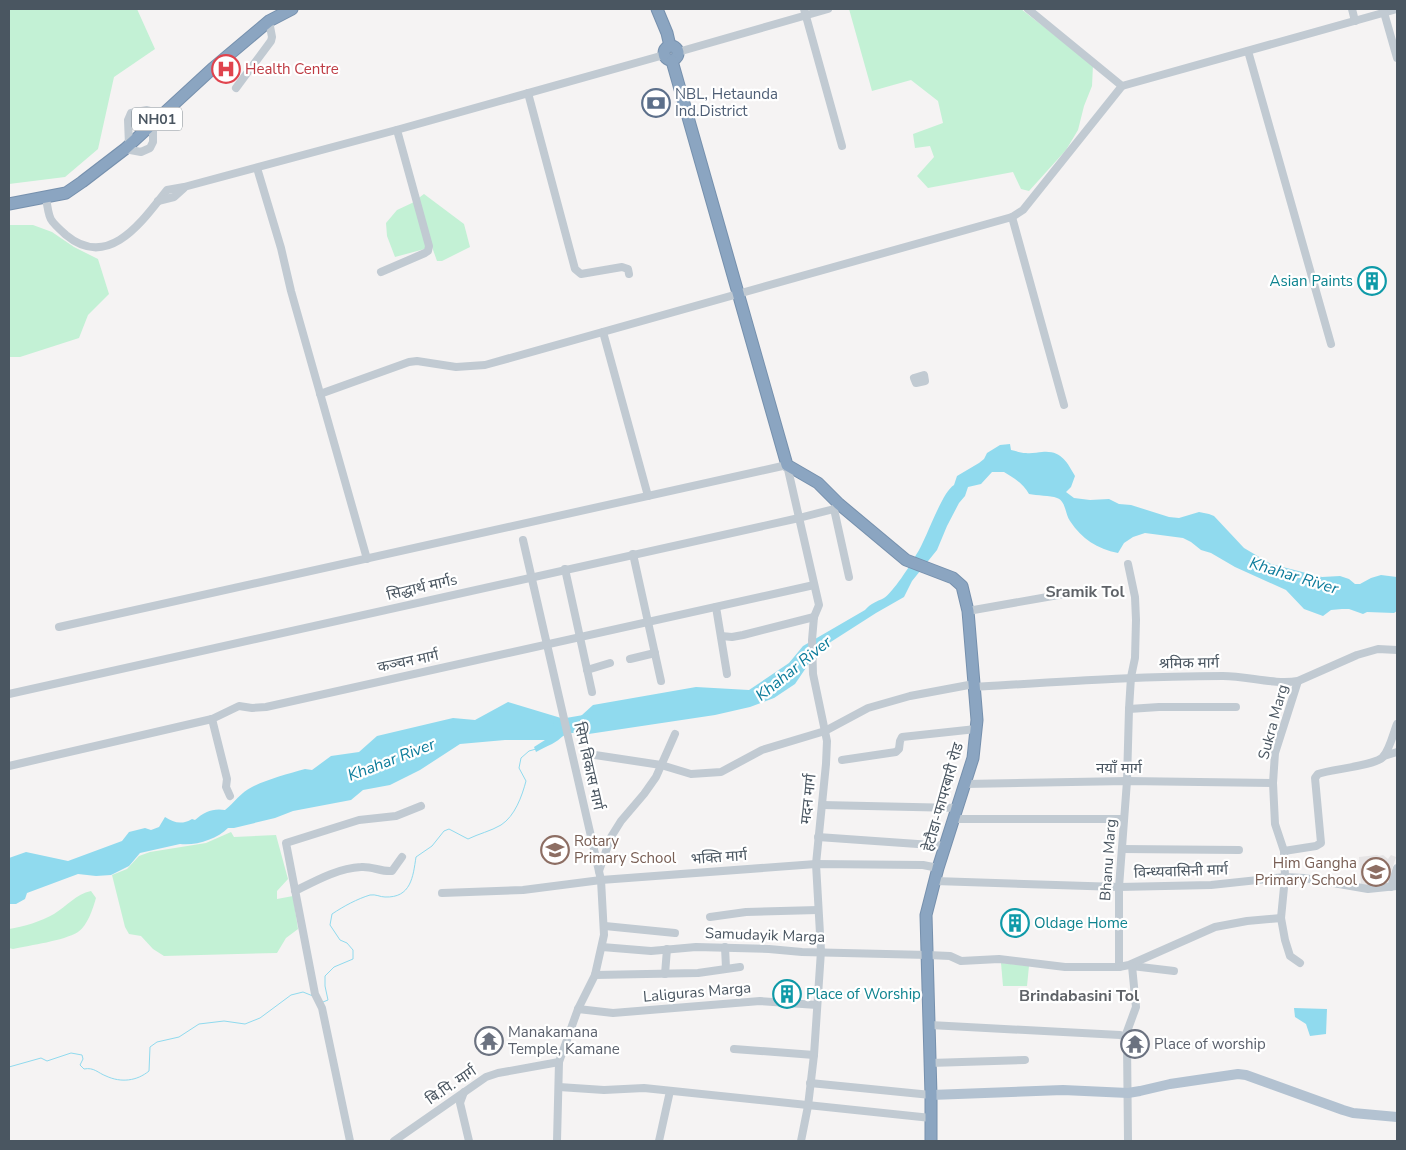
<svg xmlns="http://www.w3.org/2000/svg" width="1406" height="1150" font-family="'Nunito Sans','Noto Sans Devanagari',sans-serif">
	<rect width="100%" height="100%" fill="#f5f3f3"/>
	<path fill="#e6e4e5" d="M1377 855 1379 856 1383 855 1388 859 1391 855 1396 857 1387 885 1361 886 1359 857Z"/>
	<g fill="#c3f1d5">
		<path d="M9 9H137L155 49 114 77 98 149 65 177 9 184Z"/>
		<path d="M849 9H1021L1093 65 1092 86 1084 106 1078 130 1066 150 1029 191 1021 189 1013 172 928 188 917 176 934 157 930 146 915 148 913 134 943 123 938 101 911 80 872 91Z"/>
		<path d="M424 194 464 224 470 247 442 261H437L432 247 395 257 387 236 386 223 397 210 412 203Z"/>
		<path d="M9 225H33L52 232 74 247 98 259 109 294 88 315 79 338 20 357H9Z"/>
		<path d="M231 832 234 837 276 835 288 879 277 891V899L293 896 298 929 286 938 277 953 164 956 153 949 141 936 129 934 125 927 112 875 127 869 139 856 150 852 206 843Z"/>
		<path d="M91 891 96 898C93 909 87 926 78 932 63 941 31 945 13 949L9 948V929C23 927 42 921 54 914 67 906 76 894 91 891Z"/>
		<path d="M1001 963 1029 966 1027 986H1003Z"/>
	</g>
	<g fill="#90daee">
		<path d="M1010 444 1011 450C1016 451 1021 453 1026 453 1031 454 1038 452 1042 452 1061 450 1067 462 1075 476L1071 487 1066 492 1074 498 1090 500 1109 499 1119 504 1131 505 1169 517 1179 518 1199 512 1209 514 1214 516 1244 548 1271 564 1322 577 1340 576 1349 579 1355 584H1360L1371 578 1381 575 1397 577V611L1394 613 1367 612 1363 614 1349 609H1342L1331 610 1323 616 1304 609 1286 590 1235 567 1211 553 1201 550 1191 542 1183 538 1145 533 1133 537 1124 543 1118 553C1097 549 1082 539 1070 521 1065 514 1066 501 1057 498 1050 495 1037 496 1029 494 1024 484 1014 478 1004 472H992L981 484 968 487 965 496 959 503 947 526 937 550 912 581 904 597 876 613 826 645 812 659 795 684 774 698 750 707 715 715 582 735C564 729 565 737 552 744 546 747 541 749 536 752L534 747 545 740H505L460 744 420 770 390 785 363 790 351 800 293 811 275 818 234 828H228C217 839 196 846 180 844L140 853 129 866 111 875 96 876 78 874 27 893 25 899 16 904H9V858L26 852 68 861 122 841 129 832 145 828 151 830 159 827 165 817C174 823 182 825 192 819L195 820C204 812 213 808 225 810 234 803 241 792 252 787 268 779 287 774 305 769L312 770 331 756 359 752 377 736 453 718 475 720 508 702 561 718 565 726 571 725 593 705 696 687 749 690 789 663 803 646 865 610C871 603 876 602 884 598 893 592 910 566 916 555 926 541 941 493 954 485L957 476 979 463 984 459 987 453 1000 445Z"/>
		<path d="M1294 1008 1327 1009 1326 1034 1310 1036 1306 1024 1295 1017Z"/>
	</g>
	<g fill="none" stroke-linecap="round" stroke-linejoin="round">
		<g stroke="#90daee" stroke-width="1">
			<path d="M323 1002 328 1000 325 986V976L334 967 353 959V950L347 943 340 940 330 925 332 914C344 906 357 899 370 895 376 894 380 897 385 897 411 898 413 877 416 857L432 846 444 831 449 829 468 839C478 834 491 831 501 825 515 816 522 796 526 781L519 768 521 758 529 751 536 749"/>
			<path d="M9 1067 41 1058 47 1061 71 1053 82 1055 83 1059 80 1065 84 1069C94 1067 98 1073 106 1076 121 1083 137 1081 149 1071L150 1047 157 1042 179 1037 199 1024 224 1021 245 1024 260 1018 291 995 303 992 313 996"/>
		</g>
		<path stroke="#90daee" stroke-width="9" d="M558 724 587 719"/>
		<defs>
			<g id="highway">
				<path d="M657 9 667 33 670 46"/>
				<circle cx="671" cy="53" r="7"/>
				<path d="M672 61 787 465 818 483 839 504 906 560 953 578 962 586 968 611 977 720 973 758 938 868 926 915 931 1095V1141"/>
				<path d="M9 204 66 193 82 182 125 149 212 69 269 21 292 9"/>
			</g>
		</defs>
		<use href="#highway" stroke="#7690ad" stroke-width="13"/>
		<g stroke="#c1cad2" stroke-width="8">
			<path d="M804 9 842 146"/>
			<path d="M1028 9 1122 86 1397 9"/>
			<path d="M1352 9 1355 21"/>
			<path d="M1383 9 1397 58"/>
			<path d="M1248 51 1331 344"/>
			<path d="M678 52 828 9"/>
			<path d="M236 88 271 41 272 37 269 21"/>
			<path d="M528 93 575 269 581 274 622 267 628 269 629 274"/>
			<path d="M129 145 128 120 131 113 147 110 162 114"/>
			<path d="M125 149 141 152 150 148 153 142V123"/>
			<path d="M257 168 281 248 291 291 367 559"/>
			<path d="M46 197C49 220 49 220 66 235 109 271 143 220 167 190L184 187 400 129 664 55"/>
			<path d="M158 201 174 197 184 188"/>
			<path d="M1012 217 1064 405"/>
			<path d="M381 272 425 253 428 251 429 246 397 130"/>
			<path d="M603 332 648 496"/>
			<path d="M924 375 925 381 916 383 914 378Z"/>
			<path d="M320 394 409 362 417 361 456 367 485 365 1012 217 1023 210 1122 86"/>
			<path d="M834 509 849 577"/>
			<path d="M523 540 601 880 604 935 595 975 578 1009 559 1062 557 1141"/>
			<path d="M633 554 661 681"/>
			<path d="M565 569 592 692"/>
			<path d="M716 607 727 674"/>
			<path d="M968 611 1070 593"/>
			<path d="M59 627 787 465 819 605 814 617 812 640 813 674 827 741 826 764 816 864 821 951 814 1055 808 1106 801 1141"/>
			<path d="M721 636 732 637 743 635 814 617"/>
			<path d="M630 659 655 653"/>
			<path d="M587 670 610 663"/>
			<path d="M1298 681 1275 753 1273 783 1275 824 1284 851 1285 877 1281 918 1285 940 1290 956 1300 963"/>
			<path d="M974 687C1057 682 1140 676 1223 676 1248 676 1274 685 1298 681L1357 655 1378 649 1397 650"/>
			<path d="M9 694 799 518 834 509 839 504"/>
			<path d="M1129 709 1159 707H1236"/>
			<path d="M212 719 227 779 226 787 230 796"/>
			<path d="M595 755 661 765 691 774 721 772 762 750 825 731 868 708 910 696 974 684"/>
			<path d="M1384 756 1397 752"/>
			<path d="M842 760 896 752 899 749 900 741 902 737 976 729"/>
			<path d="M9 766 212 719 239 706 252 708 266 707 814 585"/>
			<path d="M965 784 1127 781 1273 783"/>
			<path d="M822 805 958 808"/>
			<path d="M954 819H1124"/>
			<path d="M818 837 946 846"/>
			<path d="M1122 849 1239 850"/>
			<path d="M1284 851 1316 846 1321 843 1315 778 1318 774C1332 769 1375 766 1383 757 1390 749 1393 734 1397 724"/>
			<path d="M599 871 611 837 621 821 644 794 656 777 675 734"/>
			<path d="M935 881 1119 887 1211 885 1285 877 1304 878 1368 889 1397 886"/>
			<path d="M1391 887 1397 868"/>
			<path d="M295 891C315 881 338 868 361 867 372 866 381 872 392 871L402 857"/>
			<path d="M442 893 523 890 601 880 816 864 923 865 938 868"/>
			<path d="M710 917 746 912 818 910"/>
			<path d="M605 926 675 933"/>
			<path d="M602 947 651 951 696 947 769 949 802 952 928 955 950 956 961 961 999 959 1065 967H1119V887L1127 781 1129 709 1131 677 1135 658 1136 620 1135 597 1128 564"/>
			<path d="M725 947 726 968"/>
			<path d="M1132 966 1174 971"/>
			<path d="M1119 967 1129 965 1215 927 1247 921 1281 918"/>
			<path d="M665 974 667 949"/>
			<path d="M595 975 698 973 740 967"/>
			<path d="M578 1009 613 1013 760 1001 817 1005"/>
			<path d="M930 1025 1120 1035 1125 1037 1127 1042 1128 1141"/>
			<path d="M1125 1037 1136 1007 1132 966"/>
			<path d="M734 1049 814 1055"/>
			<path d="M930 1063 1025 1060"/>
			<path d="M810 1083 931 1095"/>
			<path d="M559 1087 604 1090 644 1088 931 1118"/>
			<path d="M464 1092 460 1103 469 1141"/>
			<path d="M350 1141 322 1008 315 994 286 843 359 820 396 816 421 806"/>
			<path d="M394 1141 486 1077 498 1073 559 1062"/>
			<path d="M659 1141 670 1091"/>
		</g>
		<path stroke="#b3c2d1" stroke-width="10" d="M931 1095 1063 1090 1128 1093 1140 1091 1170 1084 1238 1074 1246 1075 1343 1110 1353 1113 1397 1117"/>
		<use href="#highway" stroke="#8ba5c1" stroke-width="11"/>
	</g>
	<defs>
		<symbol id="hospital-ring" viewBox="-11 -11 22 22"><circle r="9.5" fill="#fff" stroke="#e0444e" stroke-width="1.5"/><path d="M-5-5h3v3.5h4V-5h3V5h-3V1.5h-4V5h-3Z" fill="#e0444e"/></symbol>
		<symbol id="bank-ring" viewBox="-11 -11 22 22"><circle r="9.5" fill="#fff" stroke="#5c6f8a" stroke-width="1.5"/><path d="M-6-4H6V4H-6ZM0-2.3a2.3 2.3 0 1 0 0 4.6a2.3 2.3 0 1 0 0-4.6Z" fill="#5c6f8a"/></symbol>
		<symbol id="building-ring" viewBox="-11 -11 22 22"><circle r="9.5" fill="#fff" stroke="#0f9aa8" stroke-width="1.5"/><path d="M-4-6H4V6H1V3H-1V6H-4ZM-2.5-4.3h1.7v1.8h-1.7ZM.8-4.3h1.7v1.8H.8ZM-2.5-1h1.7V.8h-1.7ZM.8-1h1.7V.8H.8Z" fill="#0f9aa8"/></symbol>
		<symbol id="school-ring" viewBox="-11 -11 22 22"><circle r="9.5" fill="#fff" stroke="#8d6e63" stroke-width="1.5"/><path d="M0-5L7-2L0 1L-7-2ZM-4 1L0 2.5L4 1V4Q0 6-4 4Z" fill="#8d6e63"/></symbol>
		<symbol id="temple-ring" viewBox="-11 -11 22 22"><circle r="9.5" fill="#fff" stroke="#6b7280" stroke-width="1.5"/><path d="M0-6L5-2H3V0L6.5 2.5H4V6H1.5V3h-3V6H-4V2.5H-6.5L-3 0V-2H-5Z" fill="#6b7280"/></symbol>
	</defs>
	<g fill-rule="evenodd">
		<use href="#hospital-ring" x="210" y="53" width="32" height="32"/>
		<use href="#bank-ring" x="640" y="87" width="32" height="32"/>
		<use href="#building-ring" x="1356" y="265" width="32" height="32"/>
		<use href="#school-ring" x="539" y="834" width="32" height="32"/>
		<use href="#school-ring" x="1360" y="856" width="32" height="32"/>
		<use href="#building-ring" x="999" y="907" width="32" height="32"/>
		<use href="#building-ring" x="771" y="978" width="32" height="32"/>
		<use href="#temple-ring" x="473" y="1025" width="32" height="32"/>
		<use href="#temple-ring" x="1119" y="1028" width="32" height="32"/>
	</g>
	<g text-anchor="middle" stroke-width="4.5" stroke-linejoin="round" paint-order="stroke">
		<rect fill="#fff" stroke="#808990" stroke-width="1" x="132" y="107.5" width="50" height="23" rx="4"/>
		<g font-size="14" font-weight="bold" fill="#4a5661">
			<text x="157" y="124">NH01</text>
		</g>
		<g font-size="15" fill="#be3a42" stroke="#fff" text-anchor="start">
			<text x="245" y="74">Health Centre</text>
		</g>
		<g font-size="15" fill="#4e5e75" stroke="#fff" text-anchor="start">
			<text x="675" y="99">NBL, Hetaunda<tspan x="675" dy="17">Ind.District</tspan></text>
		</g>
		<g font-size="15" fill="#0d838f" stroke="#fff" text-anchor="start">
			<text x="1353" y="286" text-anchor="end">Asian Paints</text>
			<text x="1034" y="928">Oldage Home</text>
			<text x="806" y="999">Place of Worship</text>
		</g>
		<g font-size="15" fill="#4a5661" stroke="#fff">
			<text transform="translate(422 587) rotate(-13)" y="5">सिद्धार्थ मार्गs</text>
			<text transform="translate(408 661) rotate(-12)" y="5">कञ्चन मार्ग</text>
			<text transform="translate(1189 663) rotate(-1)" y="5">श्रमिक मार्ग</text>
			<text transform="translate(1273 722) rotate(-75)" y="5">Sukra Marg</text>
			<text transform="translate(589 766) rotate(77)" y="5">सिप विकास मार्ग</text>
			<text x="1119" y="773">नयाँ मार्ग</text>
			<text transform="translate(943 797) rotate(-74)" y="5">हेटौडा-फापरबारी रोड</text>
			<text transform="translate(808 799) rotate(-84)" y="5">मदन मार्ग</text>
			<text transform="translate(719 857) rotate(-4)" y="5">भक्ति मार्ग</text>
			<text transform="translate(1108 860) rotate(-86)" y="5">Bhanu Marg</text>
			<text transform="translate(1181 871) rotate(-2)" y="5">विन्ध्यवासिनी मार्ग</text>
			<text transform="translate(765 935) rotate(2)" y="5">Samudayik Marga</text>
			<text transform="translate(697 992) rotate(-5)" y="5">Laliguras Marga</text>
			<text transform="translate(451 1085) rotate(-34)" y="5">बि.पि. मार्ग</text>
		</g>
		<g font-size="15" fill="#785e54" stroke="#fff" text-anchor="start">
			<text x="574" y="846">Rotary<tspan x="574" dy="17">Primary School</tspan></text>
			<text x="1357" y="868" text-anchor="end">Him Gangha<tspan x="1357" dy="17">Primary School</tspan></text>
		</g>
		<g font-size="15" fill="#5b616d" stroke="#fff" text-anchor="start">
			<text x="508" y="1037">Manakamana<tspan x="508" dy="17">Temple, Kamane</tspan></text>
			<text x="1154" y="1049">Place of worship</text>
		</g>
		<g font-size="16" font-style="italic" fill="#0c7c9b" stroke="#fff">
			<text transform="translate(1294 575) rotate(17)" y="6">Khahar River</text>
			<text transform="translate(793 668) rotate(-39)" y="6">Khahar River</text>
			<text transform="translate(391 759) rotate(-21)" y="6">Khahar River</text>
		</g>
		<g font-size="16" font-weight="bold" fill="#5f6368" stroke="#fff">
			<text x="1085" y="597">Sramik Tol</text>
			<text x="1079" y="1001">Brindabasini Tol</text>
		</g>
	</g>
	<rect width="1406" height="1150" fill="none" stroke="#4a5661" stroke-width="20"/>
</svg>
